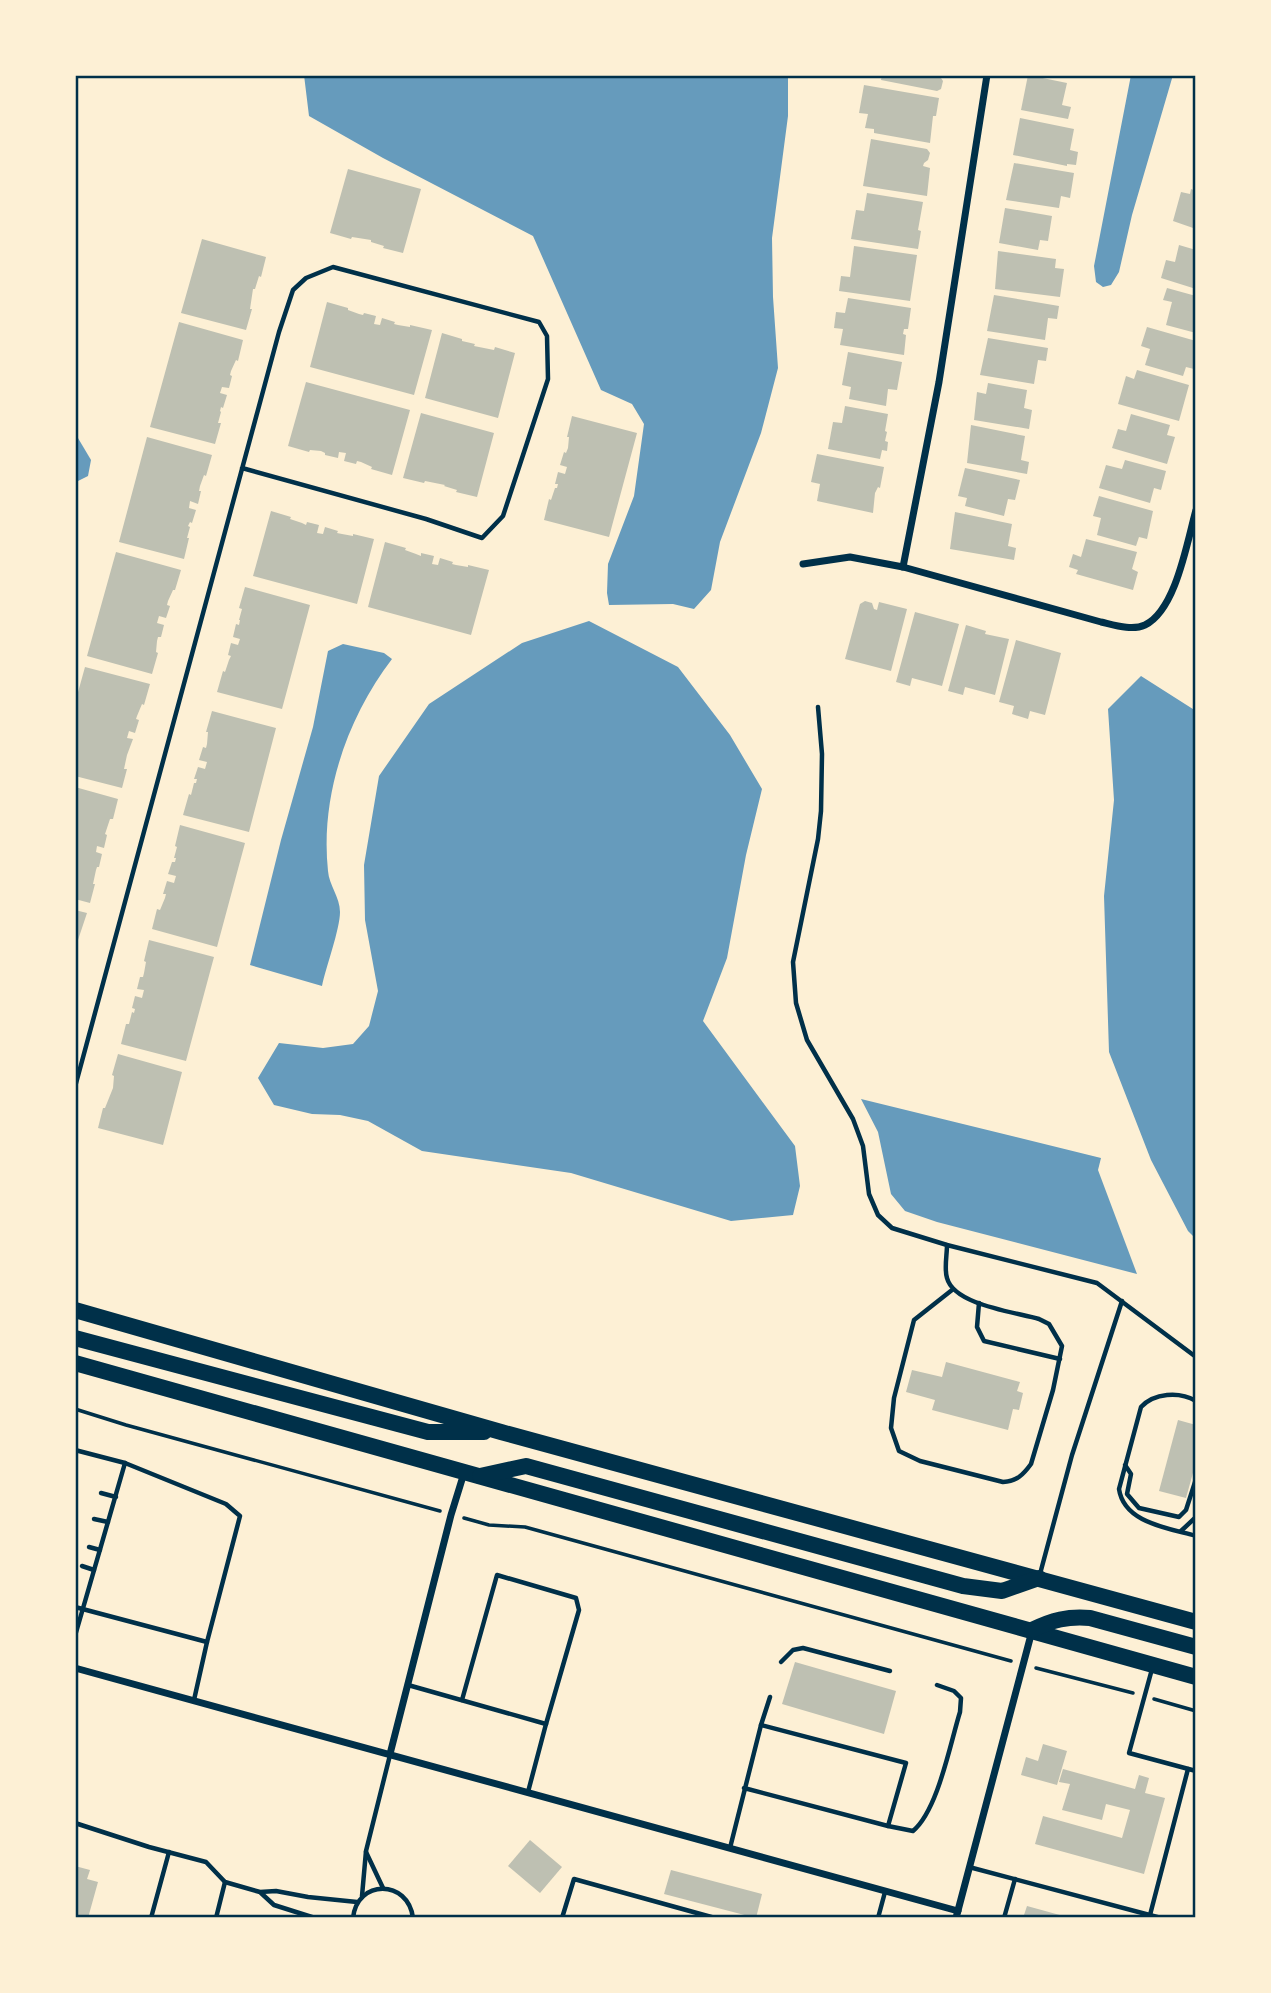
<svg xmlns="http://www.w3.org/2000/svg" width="1271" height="1993" font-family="Barlow,sans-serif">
	<rect width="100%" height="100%" fill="#fdf0d5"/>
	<g fill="#669bbc">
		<path d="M304 75H788V116L772 238 773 297 778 368 761 433 720 542 711 590 694 609 673 604 609 605 607 593 608 564 634 496 644 424 632 404 601 390 533 236 383 158 309 116Z"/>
		<path d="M1131 75H1173L1132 215 1119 272 1111 285 1103 287 1096 282 1094 266Z"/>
		<path d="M75 433 91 460 88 476 76 482Z"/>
		<path d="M589 621 678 667 730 735 762 789 746 855 727 958 703 1021 795 1146 800 1186 793 1215 731 1221 571 1173 422 1151 368 1121 340 1115 312 1114 274 1105 258 1078 279 1043 323 1048 353 1044 369 1026 378 991 365 920 364 865 379 776 429 704 522 643Z"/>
		<path d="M343 644 384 653 392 659C347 718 320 796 328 871 329 885 340 897 340 912 340 929 326 967 322 986L250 965 281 840 313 727 328 651Z"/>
		<path d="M1141 676 1196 711V1239L1188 1231 1151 1160 1109 1052 1104 896 1114 800 1108 709Z"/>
		<path d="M861 1099 1101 1158 1098 1170 1137 1274 937 1222 905 1211 891 1194 878 1132Z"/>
	</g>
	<g fill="#bec0b2">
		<path d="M882 75H939L943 81 941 89 937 91 881 80Z"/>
		<path d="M1028 75 1067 83 1062 105 1071 107 1068 119 1021 110Z"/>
		<path d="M864 85 939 98 936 116H933L930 143 874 133V129L865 128 868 114 859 113Z"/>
		<path d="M1020 118 1074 129 1070 150 1078 152 1076 165 1067 164V166L1013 155Z"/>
		<path d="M871 139 927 149 930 153 928 160 924 163 923 166 930 168 927 196 863 186Z"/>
		<path d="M1014 163 1074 173 1070 198 1061 196 1059 208 1006 200Z"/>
		<path d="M348 169 421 189 403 253 383 248 384 246 371 242V240L352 237 351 239 330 233Z"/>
		<path d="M1191 189 1196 191V229L1173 221 1181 192 1190 194Z"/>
		<path d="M867 193 923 202 918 230 921 231 918 249 851 239 856 210 864 211Z"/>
		<path d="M1005 208 1052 216 1048 241 1040 240 1038 250 999 243Z"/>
		<path d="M202 239 266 257 261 277 259 276 255 289H253L250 309H252L246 330 181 313Z"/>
		<path d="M1179 245 1196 250V289L1161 278 1166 260 1175 262Z"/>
		<path d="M854 246 917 255 910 301 839 291 841 276 850 277Z"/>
		<path d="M998 251 1056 259 1055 268 1064 269 1060 297 995 289Z"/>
		<path d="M1167 288 1196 296V333L1166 325 1172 302 1163 300Z"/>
		<path d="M994 295 1059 306 1057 319 1048 318 1045 340 987 331Z"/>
		<path d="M848 298 911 308 908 329H904L903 334 906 335 904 355 840 345 843 329 834 328 836 312 845 313Z"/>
		<path d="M327 302 348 308V310L359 314 363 315 364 313 376 316 374 324 380 325 382 318 395 322 394 324 398 325 410 327V325L432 330 414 395 310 367Z"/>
		<path d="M179 322 243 340 238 361 236 360 231 371 230 375 232 376 229 388 222 387 220 393 227 395 223 408 221 407 220 411 221 412 218 423H221L215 444 150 427Z"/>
		<path d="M1147 327 1196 341 1194 369 1186 367 1183 376 1145 365 1150 349 1141 346Z"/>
		<path d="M442 333 462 339V341L475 344 474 346 494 350 495 347 515 353 498 418 425 398Z"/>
		<path d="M988 338 1048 348 1046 361 1038 360 1034 384 980 375Z"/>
		<path d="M848 352 902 362 897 390 888 389 886 406 849 399 851 387 842 385Z"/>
		<path d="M1137 370 1189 385 1179 421 1118 404 1126 376 1134 379Z"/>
		<path d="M306 382 410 410 392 475 371 469 372 467 361 462 357 461 356 464 344 461 346 453 339 452 338 458 325 455V453L321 451 310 450 309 452 288 446Z"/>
		<path d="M988 383 1027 390 1024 408 1032 410 1029 429 974 420 977 392 986 394Z"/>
		<path d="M845 406 888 414 885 431 887 432 885 441 888 442 887 451 882 450 880 459 828 449 833 422 842 423Z"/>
		<path d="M421 413 494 433 477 497 456 492 457 490 444 486 445 485 425 481 424 483 403 478Z"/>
		<path d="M1131 414 1170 425 1167 435 1175 437 1167 464 1112 448 1118 429 1126 431Z"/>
		<path d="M572 416 637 433 609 537 544 520 549 499 551 500 555 488H557L558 484H555L558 472 565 474 567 467 560 465 564 452 566 453 568 448 569 437H567Z"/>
		<path d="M971 425 1025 436 1021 460 1029 462 1027 474 967 463Z"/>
		<path d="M147 437 212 455 206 476 204 475 200 486 199 491H201L198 504 190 501 189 508 196 510 192 523 190 522 188 526 190 527 187 538H189L184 559 119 542Z"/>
		<path d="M817 454 884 467 880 488 878 487 875 493 873 513 817 501 820 484 811 482Z"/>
		<path d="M1125 460 1166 471 1161 490 1154 488 1150 503 1099 488 1106 465 1122 469Z"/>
		<path d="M965 468 1020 480 1015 500 1008 499 1004 516 965 506 967 498 958 496Z"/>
		<path d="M1099 496 1153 511 1147 539 1139 537 1136 546 1097 535 1101 518 1093 516Z"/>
		<path d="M271 511 291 517 290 519 302 523 306 525 307 522 319 525 317 533 323 534 325 527 338 531 337 533 342 534 353 536V534L374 539 357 604 253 576Z"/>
		<path d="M955 512 1012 524 1008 546 1016 548 1014 560 950 549Z"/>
		<path d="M1086 539 1137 552 1132 569 1138 572 1133 590 1076 574 1078 570 1069 567 1073 554 1081 557Z"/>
		<path d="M385 542 406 548 405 550 416 554 421 556V553L434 556 432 564 438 565 440 558 453 562 452 564 456 565 468 567V565L489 570 471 635 368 607Z"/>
		<path d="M116 552 181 570 175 590H173L168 601 167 605 170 606 166 618 159 616 157 623 164 625 161 637H158L157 641 156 652 158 653 152 674 87 656Z"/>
		<path d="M245 587 310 605 282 709 217 692 223 671 225 672 229 660 231 656 228 655 231 643 238 645 240 639 233 637 236 624 239 625 240 620H239L242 609 239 608Z"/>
		<path d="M865 601 872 603 874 609 877 610 879 602 907 609 891 671 845 659 860 604Z"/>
		<path d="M915 612 959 624 942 686 912 678 910 686 896 682Z"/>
		<path d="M966 625 986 631 985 634 1009 639 995 695 965 687 963 695 948 691Z"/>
		<path d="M1016 640 1061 653 1045 715 1030 711 1028 719 1012 714 1014 706 999 702Z"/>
		<path d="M85 667 150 684 144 705 142 704 137 716 136 719 139 720 135 733 129 731 127 738 133 739 127 755 124 769H127L122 788 75 776V703Z"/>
		<path d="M212 711 276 728 249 832 183 815 189 794 191 795 194 783H196L197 779H194L198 767 205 769 207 762 199 760 203 747 206 748 207 744 208 732H206Z"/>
		<path d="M75 787 118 799 113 819H110L105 834 107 835 104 848 97 846 96 852 102 854 99 867H97L96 870 93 884H95L90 903 75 899Z"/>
		<path d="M180 825 245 843 217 947 152 929 157 909 160 910 165 898 166 894H163L167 881 174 883 176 876 168 874 172 862H175L176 858H174L177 847 175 846Z"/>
		<path d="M75 910 87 913 76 946 75 945Z"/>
		<path d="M149 940 214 957 186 1061 121 1044 126 1024H129L132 1012 134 1013 135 1009 132 1008 135 996 142 998 144 990 137 989 140 977H143L144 973 146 962 144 961Z"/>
		<path d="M118 1054 182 1072 163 1145 98 1128 103 1108H105L113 1088 114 1076 112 1075Z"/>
		<path d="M946 1362 1020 1382 1017 1391 1023 1393 1019 1410 1013 1409 1008 1430 932 1410 935 1400 906 1392 912 1370 942 1377Z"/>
		<path d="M1178 1420 1196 1425V1462L1186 1498 1159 1491Z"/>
		<path d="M795 1662 896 1691 884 1734 782 1704Z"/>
		<path d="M1043 1744 1067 1751 1057 1785 1021 1775 1026 1757 1038 1761Z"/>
		<path d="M1063 1769 1135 1789 1139 1775 1149 1778 1145 1793 1165 1798 1144 1874 1035 1844 1043 1816 1122 1838 1130 1810 1106 1804 1102 1820 1062 1810 1070 1784 1059 1782Z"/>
		<path d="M530 1840 562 1867 540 1893 508 1866Z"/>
		<path d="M75 1866 90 1870 87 1879 98 1882 88 1918H75Z"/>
		<path d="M671 1870 762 1894 756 1918 664 1894Z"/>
		<path d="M1027 1906 1067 1917V1918H1023Z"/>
	</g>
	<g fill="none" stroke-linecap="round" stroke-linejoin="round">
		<g stroke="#003049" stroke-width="3.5">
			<path d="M75 1409 126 1425 440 1511"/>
			<path d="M464 1518 489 1525 525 1527 1011 1661"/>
			<path d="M1036 1668 1133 1693"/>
			<path d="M1154 1699 1196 1711"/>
		</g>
		<g stroke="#003049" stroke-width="4.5">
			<path d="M818 707 822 754 821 811 818 839 793 962 796 1003 807 1040 853 1119 863 1146 869 1194 878 1215 892 1228 947 1245 1097 1283 1196 1357"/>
			<path d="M75 1087 279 332 293 290 306 278 333 267 539 322 547 336 548 379 503 516 482 538 426 519 242 468"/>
			<path d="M947 1245C947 1255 944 1269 947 1278 954 1305 1015 1312 1039 1319L1049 1324 1062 1346 1053 1390 1031 1464C1023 1475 1017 1481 1003 1482L920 1461 899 1451 891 1428 894 1398 914 1320 952 1290"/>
			<path d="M979 1303 977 1327 984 1341 1060 1359"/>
			<path d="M1196 1401C1179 1391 1154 1393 1141 1407L1119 1489C1124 1523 1168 1528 1196 1536"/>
			<path d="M75 1450 125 1463 226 1504 240 1516 207 1642 75 1607"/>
			<path d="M1125 1465 1131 1474 1127 1494 1139 1508 1179 1517 1186 1510 1196 1479"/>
			<path d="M101 1493 116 1497"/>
			<path d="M94 1519 108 1522"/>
			<path d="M1181 1531 1196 1517"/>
			<path d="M89 1547 100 1550"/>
			<path d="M82 1566 94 1570"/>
			<path d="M1040 1574 1072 1455 1122 1301"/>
			<path d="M75 1636 125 1463"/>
			<path d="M781 1662 793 1650 803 1648 890 1671"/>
			<path d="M1152 1669 1129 1753 1196 1771"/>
			<path d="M408 1685 546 1724 528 1792"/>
			<path d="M194 1700 207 1642"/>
			<path d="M462 1700 497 1575 576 1598 579 1610 546 1724"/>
			<path d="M761 1725 770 1697"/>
			<path d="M75 1823 149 1847 206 1862 225 1882 260 1892 276 1891 308 1897 357 1902"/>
			<path d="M888 1826 913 1831C938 1810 950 1744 960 1712L961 1698 954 1691 937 1685"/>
			<path d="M730 1848 761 1725 906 1763 888 1826 744 1788"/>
			<path d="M366 1852 383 1888"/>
			<path d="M969 1867 1161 1918"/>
			<path d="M261 1893 274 1905 315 1918"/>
			<path d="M362 1896 366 1851 390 1755"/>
			<path d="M1150 1915 1188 1769"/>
			<path d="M151 1918 169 1852"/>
			<path d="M216 1918 225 1882"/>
			<path d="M353 1918C357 1879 408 1879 413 1918"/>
			<path d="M562 1918 574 1879 715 1918"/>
			<path d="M878 1918 885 1892"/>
			<path d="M1004 1918 1015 1879"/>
		</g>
		<g stroke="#003049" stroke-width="7">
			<path d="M803 564 850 557 903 567 1101 622C1114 625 1132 631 1145 625 1176 610 1187 542 1196 510"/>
			<path d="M903 567 939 382 987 75"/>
			<path d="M75 1668 958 1911"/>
			<path d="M390 1754 451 1515 464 1473"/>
			<path d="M956 1918 1032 1631"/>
		</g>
		<g stroke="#003049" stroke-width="16">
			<path d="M75 1310 501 1432 1196 1622"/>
			<path d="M75 1338 428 1432H484"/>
			<path d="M75 1363 1196 1677"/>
			<path d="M480 1476 526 1466 963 1586 1002 1591 1039 1578"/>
			<path d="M1032 1630C1052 1620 1068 1616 1090 1618L1196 1647"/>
		</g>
	</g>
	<rect width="1271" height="1993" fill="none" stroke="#fdf0d5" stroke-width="154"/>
	<rect x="77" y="77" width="1117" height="1839" fill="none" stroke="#003049" stroke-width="2.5"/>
</svg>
